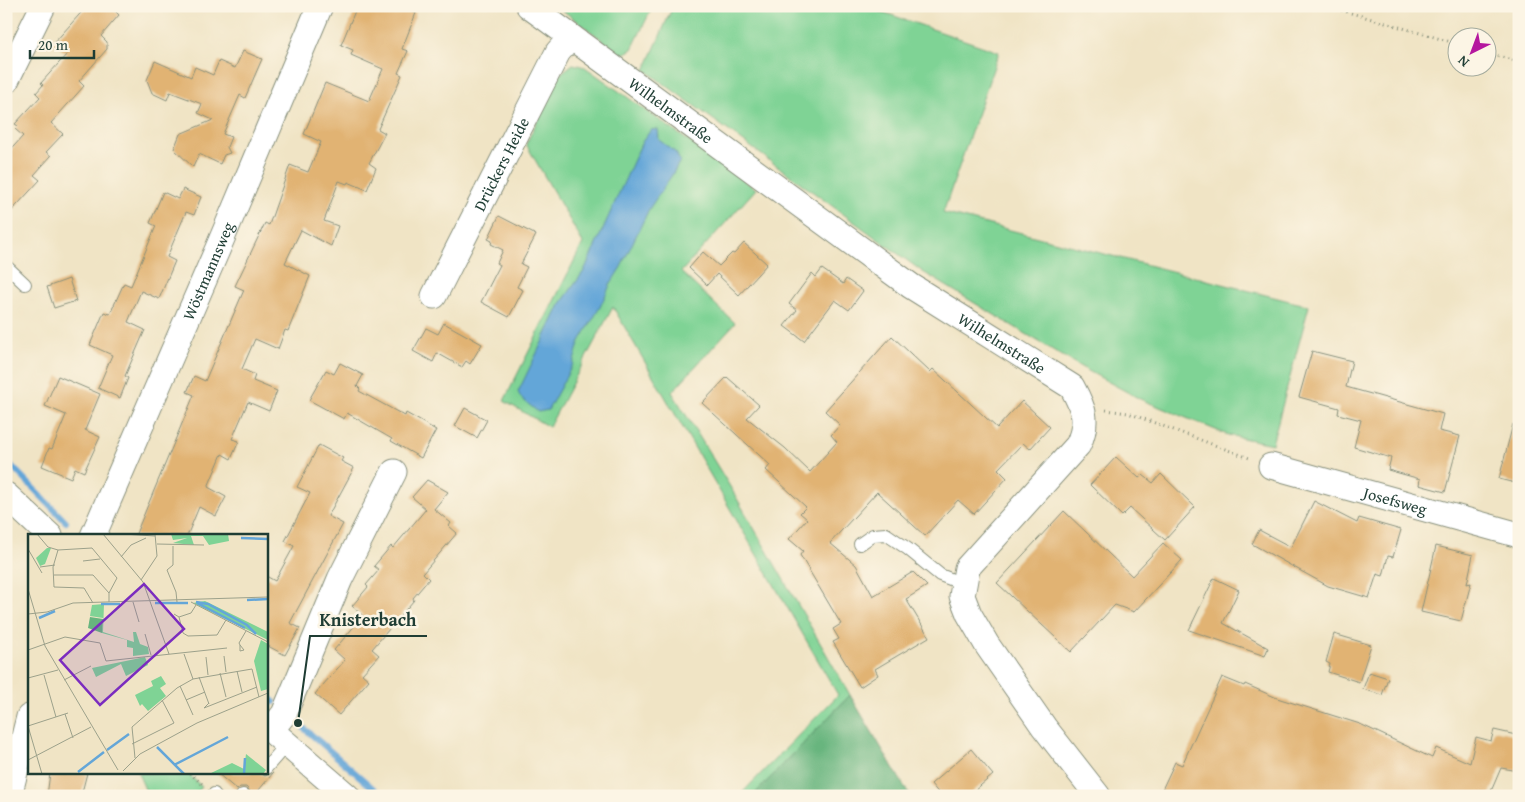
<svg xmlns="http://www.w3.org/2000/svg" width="1525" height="802" font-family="'Gentium Book Plus',serif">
	<rect width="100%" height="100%" fill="#fcf5e5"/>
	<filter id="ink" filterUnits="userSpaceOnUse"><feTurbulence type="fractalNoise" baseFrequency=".02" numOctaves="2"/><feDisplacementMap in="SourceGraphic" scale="10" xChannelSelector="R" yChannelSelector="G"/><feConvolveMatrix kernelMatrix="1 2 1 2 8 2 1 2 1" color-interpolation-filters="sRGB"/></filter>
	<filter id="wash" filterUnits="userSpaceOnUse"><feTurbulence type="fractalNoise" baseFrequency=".0096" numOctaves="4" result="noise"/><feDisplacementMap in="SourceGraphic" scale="20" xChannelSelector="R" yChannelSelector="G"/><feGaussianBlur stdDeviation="1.12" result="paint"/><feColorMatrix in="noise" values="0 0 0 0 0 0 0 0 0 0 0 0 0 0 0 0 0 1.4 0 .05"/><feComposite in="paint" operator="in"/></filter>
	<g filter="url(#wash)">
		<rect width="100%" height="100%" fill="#f0e4c5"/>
		<g fill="#7fd395" stroke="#4f8864">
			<path d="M557 6H653L632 49 622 55Z"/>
			<path d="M673 6H865L999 52 943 213 1309 306 1272 444 1228 435 1140 399 1081 367 923 272 645 70Z"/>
			<path d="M573 64 585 67 756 189 681 272 735 323 672 392 732 490 850 695 753 796H739L838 695 613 307 549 427 504 401 583 243 526 144 560 74Z"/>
			<path d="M138 773H187L202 787 194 796H148Z"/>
		</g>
		<path fill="#67b57e" stroke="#437959" d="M850 695 910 796H753Z"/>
		<path fill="#64a6d8" stroke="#427286" d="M658 129 659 140 676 153 680 161 672 175 649 209 621 267 611 283 600 307 579 343 573 364 548 410 538 412 521 398 518 392 560 305 584 271 642 142 651 130Z"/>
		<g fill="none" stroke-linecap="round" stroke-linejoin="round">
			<g stroke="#64a6d8" stroke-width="6">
				<path d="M6 460 66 522"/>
				<path d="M266 696 274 702"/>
				<path d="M298 723 382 796"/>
			</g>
		</g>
		<g id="blocks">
			<g fill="#e1b373">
				<path d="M87 6H110L119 15 101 36 107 42V49L79 81 84 86 51 123 63 134 46 152 51 156 34 175 40 180 6 217V155L23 136 15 129 18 126 15 124 40 97 36 93 43 85 41 83 67 54 54 43Z"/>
				<path d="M357 6H400L416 13 402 49 408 51 398 73 402 75 378 129 385 133 369 163 376 168 367 190 348 182 347 184 339 181 324 221 338 226 331 246 301 230 285 263 310 276 288 331 285 330 278 349 255 339 242 369 255 375 253 381 277 391 269 411 248 402 232 439 239 441 231 459 222 454 208 487 226 497 216 516 199 507 187 536H135L194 395 187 392 194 376 205 381 244 290 235 286 265 223 269 225 290 165 308 172 321 142 304 134 325 83 369 101 383 69 351 55 353 50 341 45Z"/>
				<path d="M243 51 262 59 245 98 240 95 223 134 231 137 227 147 230 153 224 155 220 164 199 154 193 167 174 149 180 134 213 120 198 113 202 104 170 92 167 100 152 93 147 80 155 61 191 77 195 67 213 75 219 61 235 68Z"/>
				<path d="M183 189 201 197 194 215 186 212 167 257 175 261 159 299 141 291 128 322 145 330 125 376 128 378 120 398 98 388 112 355 90 345 104 312 110 314 124 283 131 286 156 226 150 223 163 192 178 199Z"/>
				<path d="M499 216 536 235 521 264 527 267 517 287 523 290 509 317 481 302 500 265 497 263 503 250 491 244 492 241 488 239Z"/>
				<path d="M744 243 767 264 739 295 717 274 707 285 689 268 703 252 719 266 732 253 734 254Z"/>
				<path d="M822 269 843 284 846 279 863 291 849 310 835 300 804 341 784 326 797 310 789 304 812 273 816 277Z"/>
				<path d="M69 279 76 301 54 308 47 287Z"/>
				<path d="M444 323 482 344 470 364 466 361 462 367 437 353 433 362 413 351 426 328 438 334Z"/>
				<path d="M892 336 930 372 933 369 997 428 1022 401 1050 427 1030 449 1023 443 998 469 1007 478 974 514 958 500 925 536 877 492 830 543 856 565 873 596 913 572 927 586 906 599 929 637 875 669 878 675 860 687 833 642 839 639 833 629 841 624 800 555 803 551 789 539 807 519 800 513 806 507 766 470 770 465 702 403 727 377 759 405 747 418 785 448 810 472 837 442 831 435 840 425 825 411Z"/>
				<path d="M1312 351 1352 361 1346 387 1443 414 1439 431 1460 436 1445 492 1419 485 1420 479 1388 470 1391 458 1354 447 1361 420 1338 414 1339 408 1299 397Z"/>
				<path d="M340 363 363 375 357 386 360 389 359 391 405 416 406 413 436 430 421 458 391 441 392 439 347 413 344 419 309 400 326 370 334 374Z"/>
				<path d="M58 376 100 394 85 430 100 437 84 472 75 468 71 478 42 466 49 448 52 449 66 415 45 406Z"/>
				<path d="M465 408 487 420 477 438 455 426Z"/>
				<path d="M1513 424 1519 425V484L1499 479Z"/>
				<path d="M319 445 343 458 341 461 354 468 328 516 343 524 290 623 300 628 285 655 266 645V576L275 581 294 546 285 541 310 493 297 487Z"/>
				<path d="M1116 457 1139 478 1143 475 1153 483 1161 474 1195 507 1165 540 1130 508 1122 516 1090 485Z"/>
				<path d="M427 480 448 492 434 509 451 523 449 526 457 533 423 573 429 579 413 598 414 600 372 649 379 655 362 674 369 680 339 715 315 694 345 660 334 650 363 616 352 606 368 587 366 585 379 570 374 566 391 546 393 548 426 509 412 497Z"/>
				<path d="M1314 501 1357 523 1359 518 1401 530 1393 557 1388 556 1383 576 1377 574 1369 598 1328 586 1252 544 1259 530 1291 547Z"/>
				<path d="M1064 511 1132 576 1163 543 1182 560 1134 612 1115 605 1071 652 997 583Z"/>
				<path d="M1436 546 1473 555 1467 584 1471 583 1461 621 1421 612Z"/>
				<path d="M1214 578 1239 590 1223 623 1268 648 1265 656 1189 630Z"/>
				<path d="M1334 634 1371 645 1359 682 1328 672 1330 664 1326 662Z"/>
				<path d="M1369 672 1388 678 1382 695 1363 689Z"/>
				<path d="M1222 677 1244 686 1245 684 1277 698 1360 724 1432 758 1436 748 1470 763 1476 737 1491 741 1494 730 1516 735 1519 737V771L1501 768 1489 796H1159L1175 762 1182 765Z"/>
				<path d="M971 749 993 775 968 796H941L931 784Z"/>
				<path d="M50 773H87L81 796H47Z"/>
				<path d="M217 773H260L265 776 273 773 254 796H251L249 790 246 787H240L237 790Z"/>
			</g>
		</g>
	</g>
	<g filter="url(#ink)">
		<use href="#blocks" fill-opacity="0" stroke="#88907c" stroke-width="1"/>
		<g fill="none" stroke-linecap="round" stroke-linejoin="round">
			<defs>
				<g id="service">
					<path d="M6 266 25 284"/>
					<path d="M860 544 873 535 886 534 908 549 940 575 963 584"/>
					<path d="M266 768 287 744"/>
					<path d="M214 794 215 796"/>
					<path d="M242 796 243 795"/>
				</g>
				<g id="minor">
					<path id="s1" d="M529 6 911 286 1072 387C1084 409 1089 421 1078 445L967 568 962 596 969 614 987 645 1044 727 1098 796"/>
					<path d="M6 81 43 6"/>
					<path id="s2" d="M434 296 558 52 571 37"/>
					<path id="s3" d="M1271 466 1519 535"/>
					<path d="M6 495 50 536"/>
					<path id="s4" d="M93 536 218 248 320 6"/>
					<path d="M266 726 347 796"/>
					<path d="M271 730 284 714 340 579 394 472"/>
					<path d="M9 796 29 717"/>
				</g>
			</defs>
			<use href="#service" stroke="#88907c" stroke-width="14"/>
			<use href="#minor" stroke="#88907c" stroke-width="27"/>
			<g stroke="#88907c" stroke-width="3" stroke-dasharray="1 4" stroke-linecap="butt">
				<path d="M1327 6 1458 44"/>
				<path d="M1488 53 1519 62"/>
				<path d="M1106 410 1128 413 1252 459"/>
				<path d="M190 773 203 785"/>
			</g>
			<use href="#service" stroke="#fff" stroke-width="12"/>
			<use href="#minor" stroke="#fff" stroke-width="25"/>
		</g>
	</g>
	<g text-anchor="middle" stroke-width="5" stroke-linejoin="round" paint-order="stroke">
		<g font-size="16" fill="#1f3d34" stroke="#fcf5e5">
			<text dy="6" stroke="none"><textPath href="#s1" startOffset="176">Wilhelmstraße</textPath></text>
			<text dy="6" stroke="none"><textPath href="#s2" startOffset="148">Drückers Heide</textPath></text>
			<text dy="6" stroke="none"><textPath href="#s4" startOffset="289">Wöstmannsweg</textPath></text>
			<text dy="6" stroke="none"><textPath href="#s1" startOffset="581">Wilhelmstraße</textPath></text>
			<text dy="6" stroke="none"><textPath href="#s3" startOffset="129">Josefsweg</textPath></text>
		</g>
	</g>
	<g transform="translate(28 534)">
		<rect width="240" height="240" fill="#f0e4c5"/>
		<path d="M143 0H200L201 7 181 11 175 2H163L166 11 145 9 159 4 145 6ZM19 14H23L17 30 12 32 8 24ZM177 67 240 98V106L165 69ZM76 70 75 98 106 108 105 98H108L112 110 120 113 121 120 105 122V114L99 113V106L74 99 75 84 62 82 64 71ZM233 106 240 110V155L233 157 226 127ZM117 123 120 131 98 142 93 130 68 143 64 134ZM133 142 138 150 132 154 138 162 120 177 114 170 112 172 107 161 125 152 123 147ZM218 220 238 236 235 240H181L204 229 216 235Z" fill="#7fd395"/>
		<path d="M62 83 75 85 74 99 60 94Z" fill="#67b57e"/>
		<path fill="none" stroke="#64a6d8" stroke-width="2.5" d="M213 4 240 5M219 66 240 65M168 68 180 70 219 91 228 100M127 69H160M169 69 217 94M73 70H92M11 84 27 77M129 213 156 240M79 216 101 200M146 231 200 203M50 238 76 218M216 240 217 224"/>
		<path fill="none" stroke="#9ca18b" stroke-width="1" d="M9 0 20 13 30 16M75 0 115 48 141 120M95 0 127 2M129 10 176 11M145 12V31L139 36 148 58 149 68M0 15 14 39M30 16 64 14 89 44 81 59V68M93 23 103 11 118 4M55 27 72 25M12 33 27 31M26 41H65L81 59M113 46 129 22 127 0M26 53 56 54 65 69M26 53 25 33 30 16M0 55 17 112 90 236M105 68 111 88M163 68 240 108M0 80 19 78 45 69 240 63M146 80 151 83 163 79 168 71M151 83 155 99 160 102 189 101 198 86M117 100 123 121M212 111 216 116 212 117V111L211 109 218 97M0 116 37 103 72 109 78 127 199 114M156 120 165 145M196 122 198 138M178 123 180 141M209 137 214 158M192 139 198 163M16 141 28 183M171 143 181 170M0 144 30 136M36 146 63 132M152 152 165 181M158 166 177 158M181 169 176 174 229 153M37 180 45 204M0 192 14 240M0 192 40 179M104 210 146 189 134 166M107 224 104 193 149 154 165 145 224 135 231 163M0 226 63 193M95 237 112 220 169 189 240 159"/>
		<path fill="#7b2cbf" fill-opacity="0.15" stroke="#7b2cbf" stroke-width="2.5" d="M116 50 156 95 72 171 32 126Z"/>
		<rect width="240" height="240" fill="none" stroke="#1f3d34" stroke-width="2.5"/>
	</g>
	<path fill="none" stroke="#1f3d34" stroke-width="2" d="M298 723L310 636H427"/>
	<circle fill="#1f3d34" stroke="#fcf5e5" stroke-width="2" cx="298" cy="723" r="5"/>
	<g font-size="18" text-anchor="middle" font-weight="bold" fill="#1f3d34" stroke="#fcf5e5" stroke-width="5" stroke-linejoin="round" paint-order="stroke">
		<text x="368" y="626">Knisterbach</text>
	</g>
	<rect width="1525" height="802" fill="none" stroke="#fcf5e5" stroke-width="25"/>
	<g transform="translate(1472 52) rotate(222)"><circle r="24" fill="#fcf5e5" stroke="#a4ab9e"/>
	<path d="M0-4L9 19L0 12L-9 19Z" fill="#b5179e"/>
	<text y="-8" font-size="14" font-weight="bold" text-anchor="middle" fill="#1f3d34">N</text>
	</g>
	<path d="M30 50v8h64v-8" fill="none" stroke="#1f3d34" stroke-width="2.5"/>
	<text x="38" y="50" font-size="15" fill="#1f3d34" stroke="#fcf5e5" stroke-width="4" paint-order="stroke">20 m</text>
</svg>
